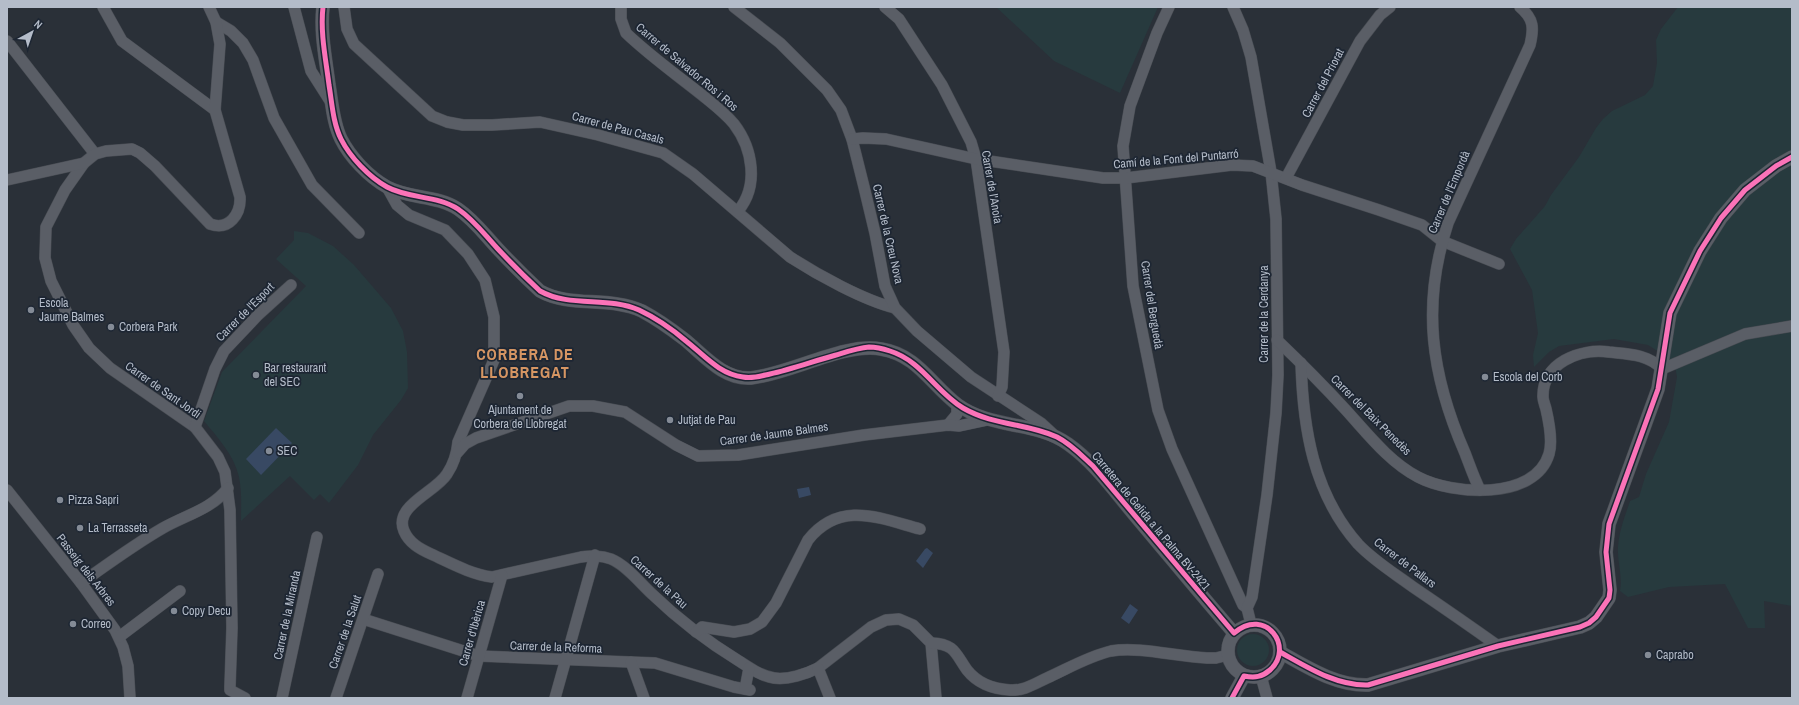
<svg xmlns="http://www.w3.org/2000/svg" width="1799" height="705" font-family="'Archivo Narrow',sans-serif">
	<rect width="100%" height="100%" fill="#2a3038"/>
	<g fill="#273a3e">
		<path d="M996 7H1158L1120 93 1054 61Z"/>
		<path d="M1678 7H1792V606L1764 601 1765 628H1748L1725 584 1669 587 1628 597 1620 591C1623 577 1617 562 1618 547 1619 531 1625 516 1630 501L1639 497 1646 474 1669 422 1677 377 1675 366 1667 357 1648 345 1614 339 1559 346 1549 352 1534 367 1533 355 1538 333 1532 290 1510 249 1516 239 1545 206 1551 195 1579 157 1596 128 1603 119 1612 111 1645 95 1653 86 1657 63 1656 40 1661 29Z"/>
		<path d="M294 231 308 233 333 246 354 265 391 308 403 331 407 352 408 388 401 400 373 435 358 465 329 503 320 494 314 500 290 476 241 521C241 507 242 491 239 477 234 455 218 438 204 421L222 372 306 286 276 259 294 240Z"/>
		<circle cx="1253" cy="650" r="16"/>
	</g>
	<g fill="#384963">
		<path d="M276 428 292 443 261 475 246 459Z"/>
		<path d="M809 487 811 495 799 498 797 489Z"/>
		<path d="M927 548 933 553 923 568 916 561 925 549Z"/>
		<path d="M1130 604 1138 610 1129 624 1121 618Z"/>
	</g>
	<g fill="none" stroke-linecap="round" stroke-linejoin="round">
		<defs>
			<g id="minor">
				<path d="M103 7 122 41 215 110"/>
				<path d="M294 7 311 71 332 104"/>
				<path d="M344 7 347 29 354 44 432 116 447 122 463 125H492L540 122 598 135 663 153 693 174 790 257C818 275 863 300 895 308"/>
				<path d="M621 7V19L626 33C650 56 677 75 702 95 713 104 725 113 734 124 753 149 759 186 738 211"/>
				<path d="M734 7 780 43 827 90 841 110 852 139 864 187 875 233 885 286 895 308 917 331 971 377 1041 423 1054 435"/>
				<path d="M885 7 899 19 942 85 971 142 976 159 1004 352 1002 387 998 396"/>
				<path d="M1169 7 1157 33 1130 106 1123 146 1133 286 1158 410 1172 449 1243 605 1247 608"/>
				<path d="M1233 7 1243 30 1251 57 1271 172 1276 219 1278 375 1276 413 1267 495 1252 597 1247 608 1251 624"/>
				<path d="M216 22 231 31 243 43 253 60 274 118 312 185 359 233"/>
				<path d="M7 41 95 154"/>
				<path d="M852 139 863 138 886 139 976 159 1103 178H1126L1232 165 1253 166 1302 185 1379 210 1422 225 1442 241 1499 264"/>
				<path d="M84 163 65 190 46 227 45 258 51 281 73 325 89 348 110 368 195 427 218 457 225 472 230 510 232 628 230 686V690L245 698"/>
				<path d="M1286 178 1360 41 1380 15 1390 7"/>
				<path d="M7 180 84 163 95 154 106 151 132 149 140 153 155 166 210 224C229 231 241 214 240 197L215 110 220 44 216 22 209 7"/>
				<path d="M387 187 397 205 409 215 445 230 468 254 485 280 494 317V360L458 442C457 453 453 465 447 474 436 492 393 506 404 531 409 543 420 549 431 554 451 563 470 574 492 577L581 557C591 556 601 555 611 559 626 565 640 583 652 594 679 620 708 642 739 661 750 668 761 676 774 678 788 680 806 674 818 668L871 627 886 620 899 619 913 625 931 643 936 698"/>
				<path d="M1277 340C1301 363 1323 385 1345 409 1367 433 1389 462 1418 477 1452 495 1535 501 1549 454 1553 441 1549 422 1546 409 1545 405 1543 401 1543 397 1542 363 1580 348 1609 352 1628 354 1648 354 1662 369L1745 334 1792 326"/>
				<path d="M1301 363C1303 428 1313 493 1358 544 1374 561 1394 573 1413 587 1441 606 1470 626 1498 646"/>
				<path d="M948 425 957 414V404"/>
				<path d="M195 427 215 369 224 351 258 315 291 285"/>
				<path d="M457 453 465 444 476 438 569 406H593L625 412 676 445 698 456 738 455 864 435 948 425 959 426 987 420"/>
				<path d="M7 490 81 583 115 630 123 647 128 666 130 698"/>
				<path d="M1480 490C1474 478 1470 466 1465 453 1431 375 1421 305 1448 223L1530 45C1534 28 1534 19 1520 7"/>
				<path d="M81 583C108 564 135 544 163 528 186 515 212 509 228 488"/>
				<path d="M363 619 479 656 655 663 734 687 750 690"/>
				<path d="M696 632 702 627 734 632 750 629 762 622 776 603 808 540C840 500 879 518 920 529"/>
				<path d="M119 637 180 591"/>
				<path d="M931 643C955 644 955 653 967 670 978 684 993 689 1010 690 1024 691 1034 684 1047 678 1067 669 1089 656 1111 651 1139 646 1178 657 1207 658H1216L1228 655"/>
				<path d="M631 662 644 698"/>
				<path d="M818 668 830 698"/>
				<path d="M1261 676 1267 698"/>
				<path d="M745 689 749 668"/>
				<path d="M282 698 317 537"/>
				<path d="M336 698 378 574"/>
				<path d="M467 698 502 575"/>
				<path d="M555 698 595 555"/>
			</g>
			<g id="tertiary">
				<path d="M323 7C320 33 326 60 329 85 332 103 333 123 341 139 350 157 369 177 387 187 409 199 437 195 458 209 474 220 484 234 497 248 511 263 525 277 540 291 570 308 610 296 642 311 657 319 671 329 684 339 703 354 723 380 751 378 790 374 845 342 881 349 918 355 931 385 958 405 991 429 1036 421 1068 444 1095 463 1115 492 1137 518 1169 556 1201 595 1234 633"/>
				<circle cx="1254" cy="651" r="26"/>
				<path d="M1280 652C1307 667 1336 686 1368 685L1498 646 1580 627 1589 623 1596 617 1609 598 1610 590 1606 552 1609 524 1658 389 1670 313 1700 251 1721 218 1745 190 1776 166 1792 157"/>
				<path d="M1232 698 1244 676"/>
			</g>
		</defs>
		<use href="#minor" stroke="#484c53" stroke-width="12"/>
		<use href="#tertiary" stroke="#484c53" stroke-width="14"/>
		<use href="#minor" stroke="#5a5e66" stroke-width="11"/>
		<use href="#tertiary" stroke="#5a5e66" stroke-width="13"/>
		<defs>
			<g id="cycleway">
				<path d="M323 7C320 33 326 60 329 85 332 103 333 123 341 139 350 157 369 177 387 187 409 199 437 195 458 209 474 220 484 234 497 248 511 263 525 277 540 291 570 308 608 296 639 310 656 318 672 329 686 341 704 355 719 374 743 377 752 379 761 376 770 374 792 369 814 361 836 355 846 352 858 348 869 347 876 347 884 349 890 351 922 361 936 392 963 408 994 426 1027 423 1057 437 1071 444 1082 456 1093 466L1234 633C1266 606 1295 648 1270 670 1262 677 1255 678 1244 676L1232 698"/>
				<path d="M1280 652C1307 667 1336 686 1368 685L1498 646 1580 627 1589 623 1596 617 1609 598 1610 590 1606 552 1609 524 1658 389 1670 313 1700 251 1721 218 1745 190 1776 166 1792 157"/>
			</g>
		</defs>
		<use href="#cycleway" stroke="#1d2633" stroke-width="8"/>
		<use href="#cycleway" stroke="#fb73b8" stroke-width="5"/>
	</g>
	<g fill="#848b96" stroke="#1d2633" stroke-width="1.5">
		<circle cx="31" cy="310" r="4"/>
		<circle cx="111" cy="327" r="4"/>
		<circle cx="256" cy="375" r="4"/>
		<circle cx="1485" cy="377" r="4"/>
		<circle cx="520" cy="396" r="4"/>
		<circle cx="670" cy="420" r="4"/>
		<circle cx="269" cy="451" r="4"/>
		<circle cx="60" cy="500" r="4"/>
		<circle cx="80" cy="528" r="4"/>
		<circle cx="174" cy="611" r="4"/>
		<circle cx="73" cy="624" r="4"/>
		<circle cx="1648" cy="655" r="4"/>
	</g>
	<g text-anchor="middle" stroke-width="3.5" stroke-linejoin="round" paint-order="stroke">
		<g font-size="12" fill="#b4bcc9" stroke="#1d2633">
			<text transform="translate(687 67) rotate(40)" y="4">Carrer de Salvador Ros i Ros</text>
			<text transform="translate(1323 83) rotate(-62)" y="4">Carrer del Priorat</text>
			<text transform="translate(618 128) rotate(15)" y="4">Carrer de Pau Casals</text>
			<text transform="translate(1176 159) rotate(-5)" y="4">Camí de la Font del Puntarró</text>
			<text transform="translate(992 187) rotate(80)" y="4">Carrer de l'Anoia</text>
			<text transform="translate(1449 192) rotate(-67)" y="4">Carrer de l'Empordà</text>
			<text transform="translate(888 234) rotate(77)" y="4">Carrer de la Creu Nova</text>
			<text transform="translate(1152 305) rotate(81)" y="4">Carrer del Berguedà</text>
			<text transform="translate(245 312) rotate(-45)" y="4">Carrer de l'Esport</text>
			<text transform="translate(1264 314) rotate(-90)" y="4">Carrer de la Cerdanya</text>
			<text transform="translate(163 390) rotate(35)" y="4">Carrer de Sant Jordi</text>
			<text transform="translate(1371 415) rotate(45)" y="4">Carrer del Baix Penedès</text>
			<text transform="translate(774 434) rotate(-8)" y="4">Carrer de Jaume Balmes</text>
			<text transform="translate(1151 521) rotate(50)" y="4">Carretera de Gelida a la Palma BV-2421</text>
			<text transform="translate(1405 563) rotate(37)" y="4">Carrer de Pallars</text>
			<text transform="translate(86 570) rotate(52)" y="4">Passeig dels Arbres</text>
			<text transform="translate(659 582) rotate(42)" y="4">Carrer de la Pau</text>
			<text transform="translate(287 615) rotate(-78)" y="4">Carrer de la Miranda</text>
			<text transform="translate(345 632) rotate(-71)" y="4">Carrer de la Salut</text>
			<text transform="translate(472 633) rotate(-74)" y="4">Carrer d'Ibèrica</text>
			<text transform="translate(556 647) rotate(2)" y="4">Carrer de la Reforma</text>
		</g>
		<g font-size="12" fill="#b4bcc9" stroke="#1d2633" text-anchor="start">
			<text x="39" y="307">Escola<tspan x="39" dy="14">Jaume Balmes</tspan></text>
			<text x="119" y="331">Corbera Park</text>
			<text x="264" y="372">Bar restaurant<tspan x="264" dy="14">del SEC</tspan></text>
			<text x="1493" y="381">Escola del Corb</text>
			<text x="520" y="414" text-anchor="middle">Ajuntament de<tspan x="520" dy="14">Corbera de Llobregat</tspan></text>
			<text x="678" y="424">Jutjat de Pau</text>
			<text x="277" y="455">SEC</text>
			<text x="68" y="504">Pizza Sapri</text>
			<text x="88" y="532">La Terrasseta</text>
			<text x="182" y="615">Copy Decu</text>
			<text x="81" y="628">Correo</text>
			<text x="1656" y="659">Caprabo</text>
		</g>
		<g font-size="16" font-weight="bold" letter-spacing="1" fill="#d59563" stroke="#1d2633">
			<text x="525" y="360">CORBERA DE<tspan x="525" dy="18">LLOBREGAT</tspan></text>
		</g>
	</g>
	<rect width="1799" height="705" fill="none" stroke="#b4bcc9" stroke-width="16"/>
	<g transform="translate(32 32) rotate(40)" stroke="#1d2633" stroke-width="3" paint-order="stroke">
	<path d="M0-3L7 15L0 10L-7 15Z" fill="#b4bcc9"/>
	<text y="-6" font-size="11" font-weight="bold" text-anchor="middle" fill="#b4bcc9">N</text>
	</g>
</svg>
